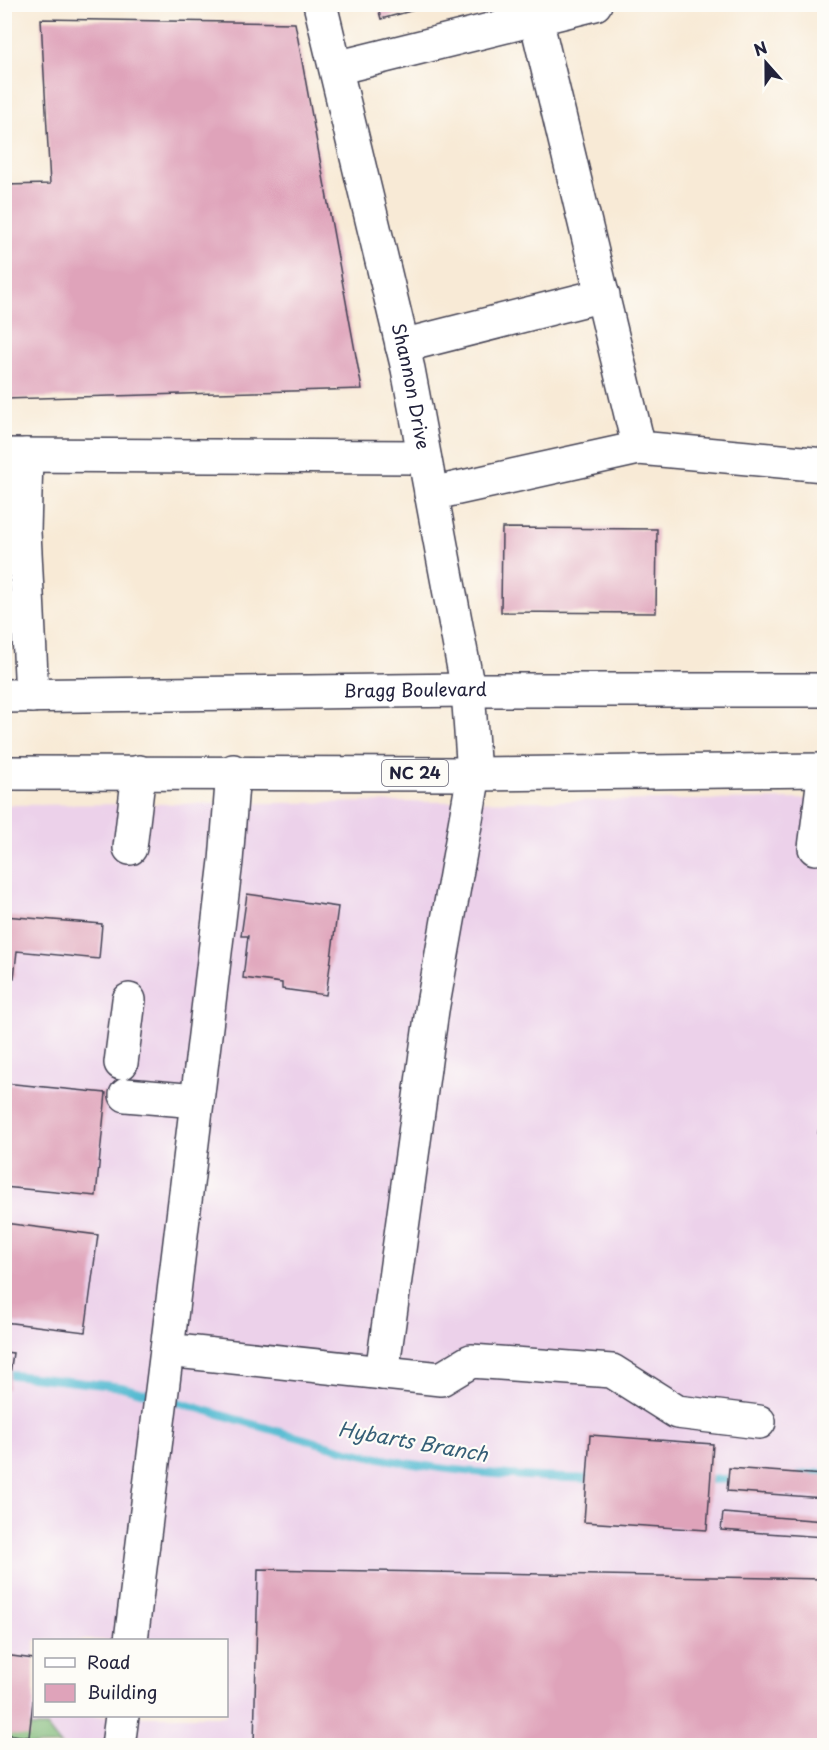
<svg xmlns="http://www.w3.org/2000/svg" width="829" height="1750" font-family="'Playpen Sans',sans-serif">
	<rect width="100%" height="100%" fill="#fdfcf7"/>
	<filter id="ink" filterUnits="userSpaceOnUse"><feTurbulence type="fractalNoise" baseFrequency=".0167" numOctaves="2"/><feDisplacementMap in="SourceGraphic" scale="12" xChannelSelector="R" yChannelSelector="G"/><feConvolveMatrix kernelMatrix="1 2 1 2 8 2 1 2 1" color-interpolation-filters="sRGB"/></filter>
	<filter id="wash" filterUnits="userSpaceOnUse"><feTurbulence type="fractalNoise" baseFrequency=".008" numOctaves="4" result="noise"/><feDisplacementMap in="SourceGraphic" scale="24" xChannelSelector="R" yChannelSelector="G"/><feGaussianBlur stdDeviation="1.35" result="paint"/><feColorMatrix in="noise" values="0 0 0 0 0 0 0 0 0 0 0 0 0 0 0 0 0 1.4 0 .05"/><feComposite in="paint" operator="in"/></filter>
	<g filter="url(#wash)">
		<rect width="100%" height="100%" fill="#f8ead6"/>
		<path fill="#ecd1ea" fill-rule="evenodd" d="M824 799V1745L61 1746 47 1727 5 1726V805ZM34 1640H226V1716H34Z"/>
		<path fill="#80b978" stroke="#516e5a" stroke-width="1.5" d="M5 1726 47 1727 61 1745 5 1746Z"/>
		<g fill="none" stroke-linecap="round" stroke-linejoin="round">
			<g stroke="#53bad1" stroke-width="8">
				<path d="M4 1374 122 1387 155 1396"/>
				<path d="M168 1399C228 1417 288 1435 348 1451 429 1471 515 1477 598 1479"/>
				<path d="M800 1475 824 1473"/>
				<path d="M701 1480 739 1479"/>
			</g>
		</g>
		<g id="blocks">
			<g fill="#dfa3ba">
				<path d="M377 4H433V5L381 19Z"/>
				<path d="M41 19 295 23 362 389 4 399V185L50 184Z"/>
				<path d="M502 528 657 529 656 613 501 612Z"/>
				<path d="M247 894 338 907 326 995 282 989V983L243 978 248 936H241Z"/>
				<path d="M4 916 102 924 99 959 17 951 14 978 4 977Z"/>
				<path d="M4 1083 106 1093 96 1196 4 1187Z"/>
				<path d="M823 1101H824V1135L818 1134Z"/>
				<path d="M4 1223 98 1235 85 1332 4 1322Z"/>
				<path d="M4 1352 13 1353 8 1389H4Z"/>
				<path d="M590 1435 713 1444 707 1530 584 1522Z"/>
				<path d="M729 1468 824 1475V1498L727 1491Z"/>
				<path d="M723 1513 824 1521V1537L721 1530Z"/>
				<path d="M258 1569 824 1579V1746H254Z"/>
				<path d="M4 1655 34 1659V1692L29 1737 4 1734Z"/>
			</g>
		</g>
	</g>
	<g filter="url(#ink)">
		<use href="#blocks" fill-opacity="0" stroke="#424052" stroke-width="1.5"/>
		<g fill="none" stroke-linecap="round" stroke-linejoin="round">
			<defs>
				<g id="minor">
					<path id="s1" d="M320 4 408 369 468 690 474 774 432 1010 382 1373"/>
					<path d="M536 19 639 448 824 465"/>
					<path d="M336 68 595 4"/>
					<path d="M402 346 603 295"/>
					<path d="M4 455 424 457"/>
					<path d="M26 455 24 532 32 696"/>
					<path d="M431 494 639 448"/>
					<path d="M233 771 226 861 167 1350 441 1379 471 1361 612 1371 677 1412 759 1422"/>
					<path d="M130 848 139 772"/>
					<path d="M815 848 824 777"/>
					<path d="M121 1063 129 1000"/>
					<path d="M126 1095 197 1101"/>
					<path d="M131 1640 167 1350"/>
					<path d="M118 1746 122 1716"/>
				</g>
				<g id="major">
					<path id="s2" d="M4 696 468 690H824"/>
					<path d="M4 773 474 774 824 770"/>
				</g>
			</defs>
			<use href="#minor" stroke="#424052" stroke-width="36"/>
			<use href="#major" stroke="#424052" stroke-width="36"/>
			<use href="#minor" stroke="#fff" stroke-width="33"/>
			<use href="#major" stroke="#fff" stroke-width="33"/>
		</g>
	</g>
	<g text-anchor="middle" stroke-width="4.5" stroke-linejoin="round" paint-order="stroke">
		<rect fill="#fdfcf7" stroke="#646373" stroke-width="1.5" x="382" y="760" width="66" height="26" rx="4.5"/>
		<g font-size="16" font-weight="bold" fill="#22223b">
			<text x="415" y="779">NC 24</text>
		</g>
		<g font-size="18" fill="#22223b" stroke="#fdfcf7">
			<text dy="6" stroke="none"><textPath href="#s1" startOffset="393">Shannon Drive</textPath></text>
			<text dy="6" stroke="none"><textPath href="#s2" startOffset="411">Bragg Boulevard</textPath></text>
		</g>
		<g font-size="20" font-style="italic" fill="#365f77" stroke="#fdfcf7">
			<text transform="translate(413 1442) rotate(10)" y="7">Hybarts Branch</text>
		</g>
	</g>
	<rect width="829" height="1750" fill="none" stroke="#fdfcf7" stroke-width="24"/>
	<rect x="33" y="1639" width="195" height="78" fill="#fdfcf7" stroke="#a5a5ac" stroke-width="1.5"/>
	<rect x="45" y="1658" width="30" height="9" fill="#ffffff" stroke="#a5a5ac" stroke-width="1.5"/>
	<text x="87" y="1669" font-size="18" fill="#22223b">Road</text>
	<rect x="45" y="1684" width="30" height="18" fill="#dfa3ba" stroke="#a5a5ac" stroke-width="1.5"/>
	<text x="87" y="1699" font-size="18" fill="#22223b">Building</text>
	<g transform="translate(766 63) rotate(339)" stroke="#fdfcf7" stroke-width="4.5" paint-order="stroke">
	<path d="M0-4.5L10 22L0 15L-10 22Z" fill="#22223b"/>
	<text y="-9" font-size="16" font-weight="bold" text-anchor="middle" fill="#22223b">N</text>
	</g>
</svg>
